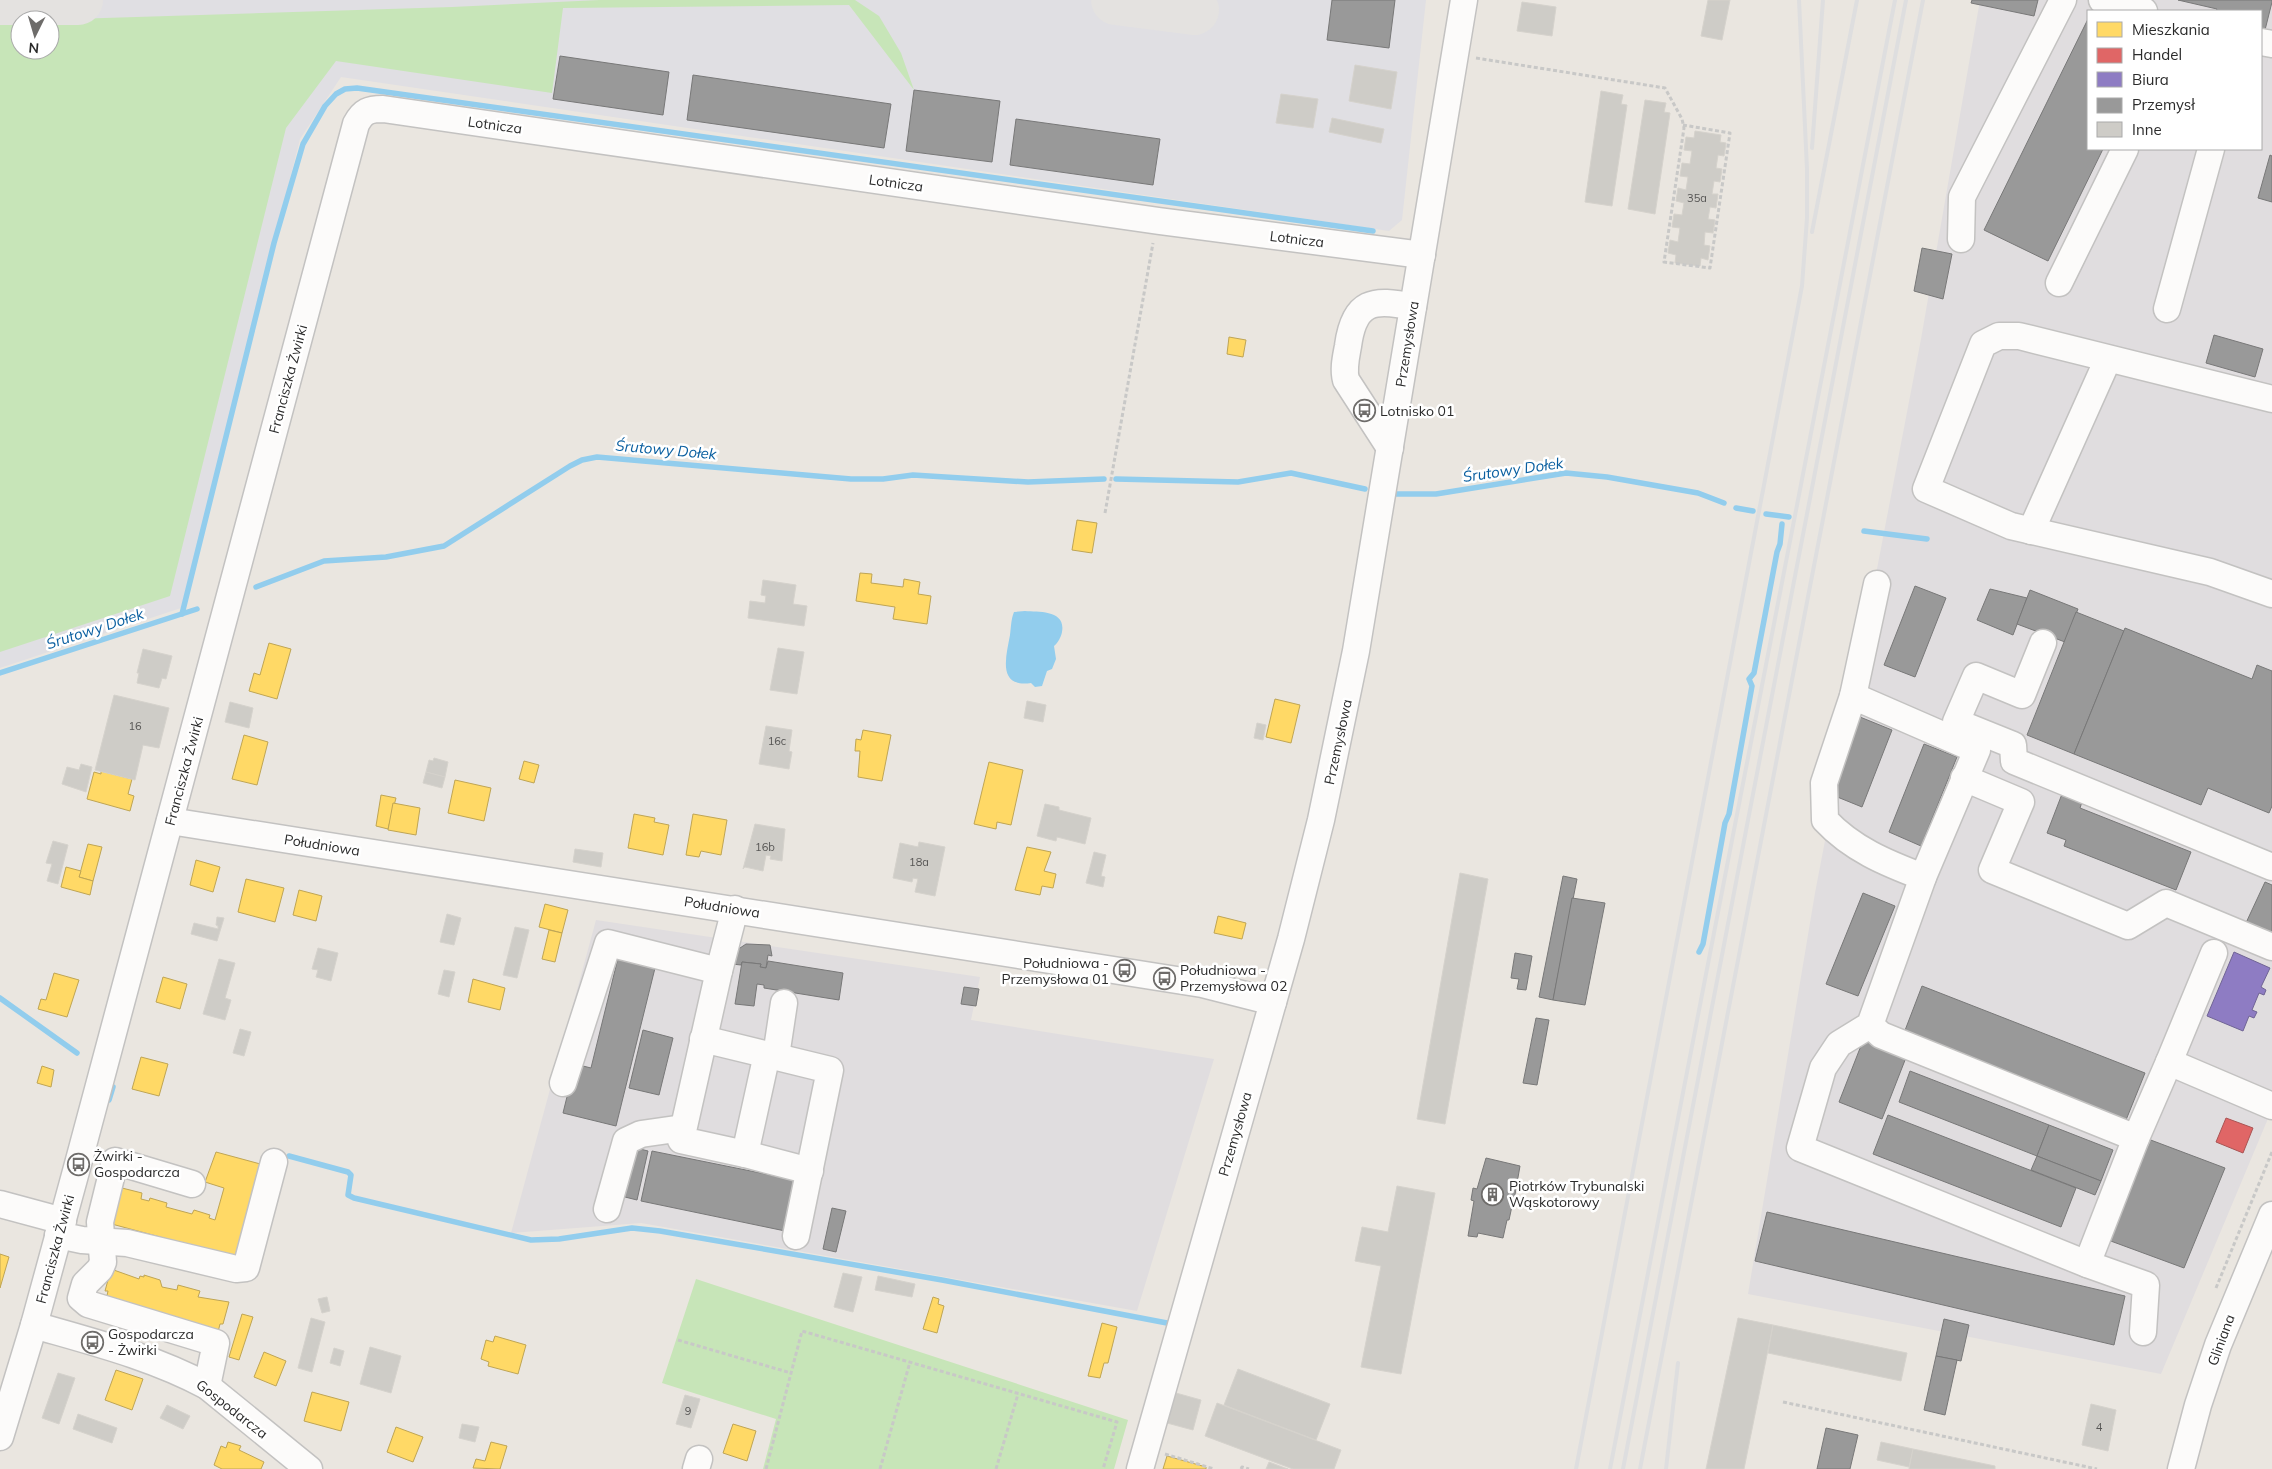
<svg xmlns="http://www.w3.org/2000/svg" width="2272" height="1469" font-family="Mulish,sans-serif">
	<rect width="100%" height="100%" fill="#eae6e0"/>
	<g fill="#e0dddf" fill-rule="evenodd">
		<path d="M1980 0H2272V1109L2161 1374 1748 1294 1815 893 1921 339ZM2088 11H2261V149H2088Z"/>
		<path d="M596 920 980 977 971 1020 1214 1059 1137 1311 641 1223 511 1233Z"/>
	</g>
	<path fill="#e0dfe3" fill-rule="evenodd" d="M0 0H1426L1402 220 1389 231 341 77 300 139 181 608 0 668ZM20 20H50V50H20Z"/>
	<g fill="#c7e5b8">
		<path d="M600 0H855L879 16 901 53 914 90 849 5 563 8 552 93 336 61 286 128 170 596 0 652V21L20 20V50H50V20H40L452 7Z"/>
		<path d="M696 1279 1128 1420 1114 1469H763L776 1419 662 1383Z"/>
	</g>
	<path fill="#92cded" d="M1025 611C1039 612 1066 610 1062 632 1061 637 1058 643 1054 646L1056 659 1052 669 1047 671 1042 686 1035 687 1031 683C997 688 1006 657 1010 635 1011 628 1011 619 1014 612Z"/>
	<g fill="#ffd966" stroke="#bfa554">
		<path d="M1229 337 1246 340 1243 357 1227 354Z"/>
		<path d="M1077 520 1097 523 1092 553 1072 550Z"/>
		<path d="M860 573 872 574 871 583 903 587 904 579 920 582 918 594 931 596 927 624 893 619 895 607 856 601Z"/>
		<path d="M269 643 291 649 277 699 249 691 254 673 260 675Z"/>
		<path d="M1275 699 1300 705 1291 743 1266 737Z"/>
		<path d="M863 730 891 735 882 781 858 777 860 751H855L856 739 861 740Z"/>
		<path d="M244 735 268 742 257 785 232 779Z"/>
		<path d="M524 761 539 765 534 783 519 779Z"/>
		<path d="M989 762 1023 770 1011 825 997 822 996 829 974 824Z"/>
		<path d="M101 771 132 779 128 794 134 796 130 811 87 799 94 772 101 774Z"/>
		<path d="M455 780 491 788 484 821 448 813Z"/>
		<path d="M381 795 396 798 388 829 376 826Z"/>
		<path d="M393 803 420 808 416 835 388 830Z"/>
		<path d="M634 814 655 818 654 822 669 825 663 855 628 848Z"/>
		<path d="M693 814 727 820 721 855 701 851 699 857 686 855Z"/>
		<path d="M88 844 102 847 93 881 79 877Z"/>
		<path d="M1027 847 1051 852 1044 871 1056 874 1053 888 1042 886 1040 895 1015 890Z"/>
		<path d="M196 860 220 867 213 892 190 885Z"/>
		<path d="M66 867 81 871 79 877 93 881 90 895 61 887Z"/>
		<path d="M246 879 284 888 275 922 238 912Z"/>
		<path d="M299 890 322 896 316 921 293 915Z"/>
		<path d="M545 904 568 910 562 933 539 927Z"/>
		<path d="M1218 916 1246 923 1242 939 1214 933Z"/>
		<path d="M549 930 562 933 555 962 542 959Z"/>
		<path d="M54 973 79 980 67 1017 38 1009 41 999 46 1000Z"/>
		<path d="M163 977 187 984 180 1009 156 1002Z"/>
		<path d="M473 979 505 988 500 1010 468 1002Z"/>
		<path d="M141 1057 168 1064 159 1096 132 1089Z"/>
		<path d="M42 1066 54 1070 51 1087 37 1083Z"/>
		<path d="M216 1152 264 1165 238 1258 108 1223 118 1187 142 1193 141 1199 149 1201 150 1198 167 1203 166 1207 192 1214 194 1210 210 1215 209 1218 215 1220 224 1188 205 1182Z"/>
		<path d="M0 1254 9 1257 0 1288Z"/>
		<path d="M111 1269 139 1279 140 1276 144 1277V1275L160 1280 162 1287 177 1290 178 1285 200 1291 198 1297 229 1302 223 1324H220L218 1332 106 1300 108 1291H105Z"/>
		<path d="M933 1297 939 1299 938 1304 944 1306 937 1333 923 1329Z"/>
		<path d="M242 1314 253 1317 239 1360 229 1357Z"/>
		<path d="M1102 1323 1117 1327 1108 1363H1104L1100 1378 1088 1376Z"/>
		<path d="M495 1336 526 1345 518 1374 488 1366 489 1362 481 1359 486 1340 493 1342Z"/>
		<path d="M264 1352 286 1361 276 1386 254 1377Z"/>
		<path d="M116 1370 143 1379 132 1410 105 1400Z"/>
		<path d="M312 1392 349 1402 341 1431 304 1421Z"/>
		<path d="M733 1424 756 1431 747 1461 723 1453Z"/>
		<path d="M396 1427 423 1437 413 1462 387 1452Z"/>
		<path d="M228 1442 241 1446 239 1450 264 1462 261 1469H222L214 1465 221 1446 226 1448Z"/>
		<path d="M491 1442 507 1446 500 1469 473 1468 476 1459 485 1461Z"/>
		<path d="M1167 1456 1206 1467V1469H1163Z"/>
	</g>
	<path fill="#e06666" stroke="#aa5454" d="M2226 1118 2253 1128 2243 1153 2216 1142Z"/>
	<path fill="#8e7cc3" stroke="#706495" d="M2234 952 2270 968 2261 987 2266 990 2264 995 2259 993 2252 1010 2257 1012 2254 1018 2249 1016 2243 1031 2207 1016Z"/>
	<g fill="#999" stroke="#787878">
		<path d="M1332 0H1395L1389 48 1327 40Z"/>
		<path d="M1972 0H2038L2034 16 1971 3Z"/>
		<path d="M2178 0H2272V2L2265 30 2261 28V11H2216L2217 9Z"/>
		<path d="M2088 19V149H2103L2048 261 1984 230Z"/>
		<path d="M560 56 669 72 663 115 553 99Z"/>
		<path d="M693 75 891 104 884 148 687 120Z"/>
		<path d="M914 90 1000 101 992 162 906 151Z"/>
		<path d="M1016 119 1160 139 1153 185 1010 165Z"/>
		<path d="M2270 155 2272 156V202L2258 198Z"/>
		<path d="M1922 248 1952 254 1943 299 1914 291Z"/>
		<path d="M2214 335 2263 349 2255 377 2206 363Z"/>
		<path d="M1915 586 1946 598 1915 677 1884 665Z"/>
		<path d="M1990 589 2027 598 2013 635 1977 620Z"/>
		<path d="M2030 590 2078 609 2065 642 2017 624Z"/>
		<path d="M2076 612 2124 631 2074 754 2027 735Z"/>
		<path d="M2125 628 2252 679 2257 665 2272 671V806L2269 813 2208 788 2201 805 2074 754Z"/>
		<path d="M1860 717 1892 730 1862 807 1830 794Z"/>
		<path d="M1924 744 1957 757 1921 846 1889 832Z"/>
		<path d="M2062 794 2082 802 2080 808 2191 852 2176 890 2064 846 2066 840 2047 833Z"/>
		<path d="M1563 876 1577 879 1553 1000 1539 997Z"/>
		<path d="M2265 882 2272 885V936L2245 925Z"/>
		<path d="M1863 893 1895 906 1858 996 1826 984Z"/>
		<path d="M1572 898 1605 903 1585 1005 1553 1000Z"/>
		<path d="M746 944 770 945 772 956 768 955 766 968 760 967 761 964 742 962 741 965 732 964 737 950Z"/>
		<path d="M1515 953 1532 956 1526 990 1517 989 1519 979 1511 978Z"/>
		<path d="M618 958 655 968 616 1126 563 1113 575 1064 591 1068Z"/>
		<path d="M768 961 843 973 839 1000 764 988V985L757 984 754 1006 735 1004 742 962 761 964 760 967 766 968Z"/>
		<path d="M1922 986 2145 1073 2126 1120 1904 1033Z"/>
		<path d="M964 987 979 989 976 1006 961 1004Z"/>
		<path d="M1536 1018 1549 1020 1537 1085 1523 1083Z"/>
		<path d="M643 1030 673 1038 659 1095 629 1088Z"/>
		<path d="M1864 1038 1907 1055 1882 1119 1839 1102Z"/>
		<path d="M1910 1071 2049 1125 2037 1156 1899 1102Z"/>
		<path d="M1888 1115 2076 1188 2061 1227 1873 1154Z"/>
		<path d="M2049 1125 2113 1150 2101 1181 2037 1156Z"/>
		<path d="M2148 1139 2225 1168 2184 1268 2108 1240Z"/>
		<path d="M628 1146 648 1151 637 1200 617 1195Z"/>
		<path d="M652 1151 800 1181 790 1232 641 1201Z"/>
		<path d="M2037 1156 2101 1181 2095 1195 2031 1170Z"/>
		<path d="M1486 1158 1520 1166 1513 1206H1512L1509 1220H1507L1503 1238 1478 1233 1477 1237 1468 1236 1474 1201 1471 1200 1473 1188 1477 1189Z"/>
		<path d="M832 1208 846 1211 836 1252 823 1249Z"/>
		<path d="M1767 1212 2125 1296 2114 1345 1755 1261Z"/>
		<path d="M1944 1319 1969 1325 1961 1361 1936 1356Z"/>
		<path d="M1936 1356 1957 1360 1945 1415 1924 1410Z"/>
		<path d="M1826 1428 1858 1435 1850 1469H1817Z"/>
	</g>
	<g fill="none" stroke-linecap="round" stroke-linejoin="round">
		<g stroke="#92cded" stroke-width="5.5">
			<path d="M1116 479 1238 482 1291 473 1365 489"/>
			<path d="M1393 494H1436L1566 473 1607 477 1698 493 1724 503"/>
			<path d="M1736 508 1753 511"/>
			<path d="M1766 514 1789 517"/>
			<path d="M1864 531 1927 539"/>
			<path d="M256 587 324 561 386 557 444 546 570 466 582 460 597 457 851 479H883L913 475 1028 482 1104 479"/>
			<path d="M182 614 274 243 303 144 325 106 336 94 345 89 357 88 1373 231"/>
			<path d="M0 673 197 609"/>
			<path d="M1699 952 1703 944 1725 823 1729 814 1752 686 1749 679 1754 673 1777 552 1780 544 1782 524"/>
			<path d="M0 998 77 1053"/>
			<path d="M109 1100 113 1087"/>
			<path d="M289 1156 348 1172 351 1175 348 1195 354 1198 531 1240 559 1239 632 1228 660 1231 942 1280 1167 1323"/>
		</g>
		<g stroke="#e4e2e0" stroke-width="50">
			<path d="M0 0H78"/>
			<path d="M1116 0 1194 10"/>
		</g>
	</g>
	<g fill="#ceccc7" stroke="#d5d2cc">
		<path d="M1708 0H1730L1722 40 1701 36Z"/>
		<path d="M1522 2 1556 7 1552 36 1517 31Z"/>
		<path d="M1355 65 1397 72 1391 109 1349 101Z"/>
		<path d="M1601 91 1623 95 1621 104 1627 105 1612 206 1585 202Z"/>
		<path d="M1281 94 1318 99 1313 128 1276 123Z"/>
		<path d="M1645 100 1666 103 1664 112 1670 113 1655 214 1628 209Z"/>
		<path d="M1332 118 1384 129 1381 143 1329 132Z"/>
		<path d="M1695 131 1721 135 1720 142 1726 143 1724 156 1718 155 1716 168 1722 169 1720 182 1714 181 1712 194H1718L1716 208 1710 207 1708 219 1715 220 1713 233 1705 232 1704 245 1710 246 1708 260 1701 258 1700 266 1675 263 1676 255 1668 253 1670 240 1678 242 1680 228 1672 227 1674 214 1682 215 1684 203 1676 201 1678 188 1686 190 1688 177 1680 176 1682 163 1690 164 1692 151 1684 150 1686 137 1694 138Z"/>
		<path d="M763 580 796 585 793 604 807 606 804 626 748 618 750 601 765 603 766 596 761 595Z"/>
		<path d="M778 648 804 652 797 694 770 690Z"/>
		<path d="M143 649 172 656 166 679 162 678 159 688 137 683 139 673H137Z"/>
		<path d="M114 695 169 708 159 748 143 745 135 780 95 770Z"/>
		<path d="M1027 701 1046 705 1043 722 1024 718Z"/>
		<path d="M230 702 253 708 249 728 225 722Z"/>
		<path d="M1257 723 1266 725 1263 740 1254 738Z"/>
		<path d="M766 726 792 730 789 751 792 752 789 769 759 764Z"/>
		<path d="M434 758 448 762 445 777 426 772 429 760 433 761Z"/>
		<path d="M81 764 92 767 86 792 62 784 67 767 79 770Z"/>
		<path d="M426 772 445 777 442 788 423 783Z"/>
		<path d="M1045 804 1059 807V810L1091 818 1085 844 1057 837 1056 841 1037 836Z"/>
		<path d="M755 824 785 829 782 861 770 859 771 856 766 855 763 871 745 867 743 869Z"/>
		<path d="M53 841 68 845 58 884 47 881 52 864 46 863Z"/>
		<path d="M919 842 945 847 935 896 915 892 918 879 913 878 912 882 893 878 900 843 918 847Z"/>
		<path d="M575 849 603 853 601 867 573 862Z"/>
		<path d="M1094 852 1106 855 1101 876 1105 877 1103 887 1086 883Z"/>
		<path d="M1460 873 1488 879 1445 1124 1417 1119Z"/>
		<path d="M447 914 461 918 454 945 440 942Z"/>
		<path d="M217 917 224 918 217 941 191 934 194 923 218 929V926L216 925Z"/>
		<path d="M515 927 529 930 517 978 503 975Z"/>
		<path d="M318 948 338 953 331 981 316 977 318 970 312 969Z"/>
		<path d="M219 959 235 963 225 998 231 1000 225 1020 203 1014Z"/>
		<path d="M444 970 455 972 449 997 438 994Z"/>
		<path d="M240 1029 251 1032 244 1056 233 1053Z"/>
		<path d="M1397 1186 1435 1193 1401 1374 1361 1367 1381 1266 1355 1261 1362 1227 1388 1232Z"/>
		<path d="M843 1273 862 1277 853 1312 834 1307Z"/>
		<path d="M878 1276 915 1284 912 1297 875 1290Z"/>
		<path d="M327 1297 330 1311 322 1313 318 1299Z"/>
		<path d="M311 1318 325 1322 312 1372 298 1368Z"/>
		<path d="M1738 1318 1773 1325 1744 1469H1706Z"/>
		<path d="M1773 1325 1907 1353 1901 1381 1768 1353Z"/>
		<path d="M370 1347 401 1356 391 1393 360 1384Z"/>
		<path d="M334 1348 344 1351 340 1366 330 1363Z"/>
		<path d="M1238 1369 1330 1404 1316 1440 1224 1405Z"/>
		<path d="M58 1373 75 1378 59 1424 42 1418Z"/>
		<path d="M1176 1393 1201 1400 1193 1430 1167 1423Z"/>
		<path d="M685 1395 700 1399 691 1428 676 1424Z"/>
		<path d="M1217 1403 1341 1450 1334 1469H1293L1205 1436Z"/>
		<path d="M2091 1404 2116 1410 2108 1451 2082 1445Z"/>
		<path d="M167 1405 190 1416 183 1429 160 1418Z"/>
		<path d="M78 1414 117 1428 112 1443 73 1429Z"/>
		<path d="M462 1424 479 1427 475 1442 459 1438Z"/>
		<path d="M1881 1442 1913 1449 1909 1467 1877 1460Z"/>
		<path d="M1913 1449 1995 1466V1469H1909Z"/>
		<path d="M1269 1462 1285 1468 1288 1469H1266Z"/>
	</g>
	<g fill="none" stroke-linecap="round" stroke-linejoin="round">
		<defs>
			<g id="minor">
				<path d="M2102 0 2144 11"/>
				<path d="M2261 42 2272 44"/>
				<path d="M1961 239 1962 197 2063 0"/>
				<path d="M2059 283 2125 149"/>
				<path d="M2167 309 2211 149"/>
				<path d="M2272 399 2019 336H1999L1983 344 1926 489 2011 526 2210 572 2272 594"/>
				<path d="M1390 448 1346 380C1343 369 1346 357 1348 346 1354 301 1373 298 1413 307"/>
				<path d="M2031 531 2108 359"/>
				<path d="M1877 584 1853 696 1824 783 1825 820C1852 849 1886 863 1923 877"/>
				<path d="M2043 643 2022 695 1976 676 1956 722 2013 745 2014 761 2272 867"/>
				<path d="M1853 696 1977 750 1923 877 1870 1025 1839 1044 1823 1068 1800 1148 2087 1264 2146 1285 2143 1332"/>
				<path d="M1964 778 2021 802 1992 870 2128 926 2166 903 2272 947"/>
				<path d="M170 821 1202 984 1273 1002"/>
				<path d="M735 909 719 971 681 1140 745 1154 767 1054"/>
				<path d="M2214 953 2169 1062 2272 1106"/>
				<path d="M1870 1025 1881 1035 2136 1138"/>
				<path d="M703 1039 830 1070 796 1236"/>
				<path d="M776 1056 784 1003"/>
				<path d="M563 1083 608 943 719 971"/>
				<path d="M745 1154 810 1171"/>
				<path d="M192 1184 115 1161 100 1222 103 1262 100 1269 85 1284 81 1298 88 1304 216 1343 207 1386"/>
				<path d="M0 1204 63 1221"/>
				<path d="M607 1209 626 1141 641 1134 683 1128"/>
				<path d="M58 1235 82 1240 127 1243 236 1269 246 1268 274 1162"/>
				<path d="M2087 1264 2136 1138 2169 1062"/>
				<path d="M34 1325C93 1342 153 1357 207 1386L309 1469"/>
				<path d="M0 1437 34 1325 78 1164 356 124C363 111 369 109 383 109L1159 221 1422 255"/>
				<path d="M696 1469 699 1459"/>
				<path d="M1140 1469 1291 939 1321 820 1356 651 1464 0"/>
				<path d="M2181 1469 2198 1405 2218 1345 2272 1215"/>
			</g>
		</defs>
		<use href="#minor" stroke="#c3c2c1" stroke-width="29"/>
		<g stroke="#c8c8c7" stroke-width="3" stroke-dasharray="4 2.5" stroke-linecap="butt">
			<path d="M1476 58 1665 88 1682 119 1684 128 1664 262 1710 268 1730 133 1683 125"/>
			<path d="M1105 513 1153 243"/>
			<path d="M2216 1288 2272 1152"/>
			<path d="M678 1340 791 1373"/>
			<path d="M1783 1402 2097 1469"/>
			<path d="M1165 1454 1214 1469"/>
			<path d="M766 1469 802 1331 1117 1422 1103 1469"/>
			<path d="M880 1469 910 1362"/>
			<path d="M996 1469 1018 1394"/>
			<path d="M1241 1469 1242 1467 1249 1469"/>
		</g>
		<use href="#minor" stroke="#fcfbfa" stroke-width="26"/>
		<g stroke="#dededf" stroke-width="4">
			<path d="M1812 148 1823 0"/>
			<path d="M1812 232 1857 0"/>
			<path d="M1576 1469 1802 286 1807 218V169L1799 0"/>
			<path d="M1610 1469 1895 0"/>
			<path d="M1623 1469 1906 0"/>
			<path d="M1640 1469 1923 0"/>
			<path d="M1666 1469 1678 1363"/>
		</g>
	</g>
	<defs>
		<symbol id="bus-ring" viewBox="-11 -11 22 22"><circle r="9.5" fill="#fff" stroke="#6e6c6a" stroke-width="1.5"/><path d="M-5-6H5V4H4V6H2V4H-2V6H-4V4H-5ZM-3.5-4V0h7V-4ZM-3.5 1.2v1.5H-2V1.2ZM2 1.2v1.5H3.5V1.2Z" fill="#6e6c6a"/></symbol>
		<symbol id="building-ring" viewBox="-11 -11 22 22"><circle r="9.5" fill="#fff" stroke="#6e6c6a" stroke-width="1.5"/><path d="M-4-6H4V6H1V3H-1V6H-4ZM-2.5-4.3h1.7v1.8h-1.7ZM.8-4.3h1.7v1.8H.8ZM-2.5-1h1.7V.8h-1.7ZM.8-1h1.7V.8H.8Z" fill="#6e6c6a"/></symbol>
	</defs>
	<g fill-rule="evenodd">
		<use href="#bus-ring" x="1352" y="398" width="25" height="25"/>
		<use href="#bus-ring" x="1112" y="958" width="25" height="25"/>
		<use href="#bus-ring" x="1152" y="966" width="25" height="25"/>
		<use href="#bus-ring" x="66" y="1152" width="25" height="25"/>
		<use href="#building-ring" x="1480" y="1182" width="25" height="25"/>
		<use href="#bus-ring" x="80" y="1330" width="25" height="25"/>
	</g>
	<g text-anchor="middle" stroke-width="5" stroke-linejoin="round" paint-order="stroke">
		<g font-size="11" fill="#565554">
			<text x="1697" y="202">35a</text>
			<text x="135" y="730">16</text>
			<text x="777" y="745">16c</text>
			<text x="765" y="851">16b</text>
			<text x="919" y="866">18a</text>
			<text x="688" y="1415">9</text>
			<text x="2099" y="1431">4</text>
		</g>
		<g font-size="14" fill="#2b2b2b" stroke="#fff">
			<text transform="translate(495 125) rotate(8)" y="5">Lotnicza</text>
			<text transform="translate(896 183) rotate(8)" y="5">Lotnicza</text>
			<text transform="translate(1297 239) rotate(7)" y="5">Lotnicza</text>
			<text transform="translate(1407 344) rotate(-81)" y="5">Przemysłowa</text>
			<text transform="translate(288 379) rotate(-75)" y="5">Franciszka Żwirki</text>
			<text transform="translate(1338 742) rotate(-78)" y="5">Przemysłowa</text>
			<text transform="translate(184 771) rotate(-75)" y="5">Franciszka Żwirki</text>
			<text transform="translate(322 845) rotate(9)" y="5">Południowa</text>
			<text transform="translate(722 907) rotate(9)" y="5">Południowa</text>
			<text transform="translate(1235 1134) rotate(-74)" y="5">Przemysłowa</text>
			<text transform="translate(55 1249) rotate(-75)" y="5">Franciszka Żwirki</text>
			<text transform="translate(2221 1340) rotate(-70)" y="5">Gliniana</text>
			<text transform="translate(232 1409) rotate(38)" y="5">Gospodarcza</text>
		</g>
		<g font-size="14" fill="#2b2b2b" stroke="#fff" text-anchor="start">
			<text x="1380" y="416">Lotnisko 01</text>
			<text x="1109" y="968" text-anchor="end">Południowa -<tspan x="1109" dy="16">Przemysłowa 01</tspan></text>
			<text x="1180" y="975">Południowa -<tspan x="1180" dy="16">Przemysłowa 02</tspan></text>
			<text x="94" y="1161">Żwirki -<tspan x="94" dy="16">Gospodarcza</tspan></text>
			<text x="1509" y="1191">Piotrków Trybunalski<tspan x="1509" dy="16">Wąskotorowy</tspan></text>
			<text x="108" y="1339">Gospodarcza<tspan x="108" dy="16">- Żwirki</tspan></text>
		</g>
		<g font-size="15" font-style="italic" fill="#0a5fa0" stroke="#fff">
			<text transform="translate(666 450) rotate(5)" y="5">Śrutowy Dołek</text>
			<text transform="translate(1513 470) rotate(-8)" y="5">Śrutowy Dołek</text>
			<text transform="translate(95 629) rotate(-18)" y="5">Śrutowy Dołek</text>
		</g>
	</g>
	<rect x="2087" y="10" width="175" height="140" fill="#ffffff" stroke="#aaaaaa"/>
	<rect x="2097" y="22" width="25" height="15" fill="#ffd966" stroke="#aaaaaa"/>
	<text x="2132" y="35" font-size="15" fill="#2b2b2b">Mieszkania</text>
	<rect x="2097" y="48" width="25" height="15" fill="#e06666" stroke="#aaaaaa"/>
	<text x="2132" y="60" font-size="15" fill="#2b2b2b">Handel</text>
	<rect x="2097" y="72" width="25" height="15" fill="#8e7cc3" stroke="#aaaaaa"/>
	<text x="2132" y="85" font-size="15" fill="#2b2b2b">Biura</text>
	<rect x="2097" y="98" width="25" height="15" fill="#999999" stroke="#aaaaaa"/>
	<text x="2132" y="110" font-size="15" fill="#2b2b2b">Przemysł</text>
	<rect x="2097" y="122" width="25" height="15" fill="#ceccc7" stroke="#aaaaaa"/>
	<text x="2132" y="135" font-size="15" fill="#2b2b2b">Inne</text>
	<g transform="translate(35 35) rotate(185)"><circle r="24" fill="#ffffff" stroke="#aaaaaa"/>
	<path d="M0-4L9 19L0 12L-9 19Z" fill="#6e6c6a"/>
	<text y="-8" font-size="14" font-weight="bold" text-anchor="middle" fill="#2b2b2b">N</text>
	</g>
</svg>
